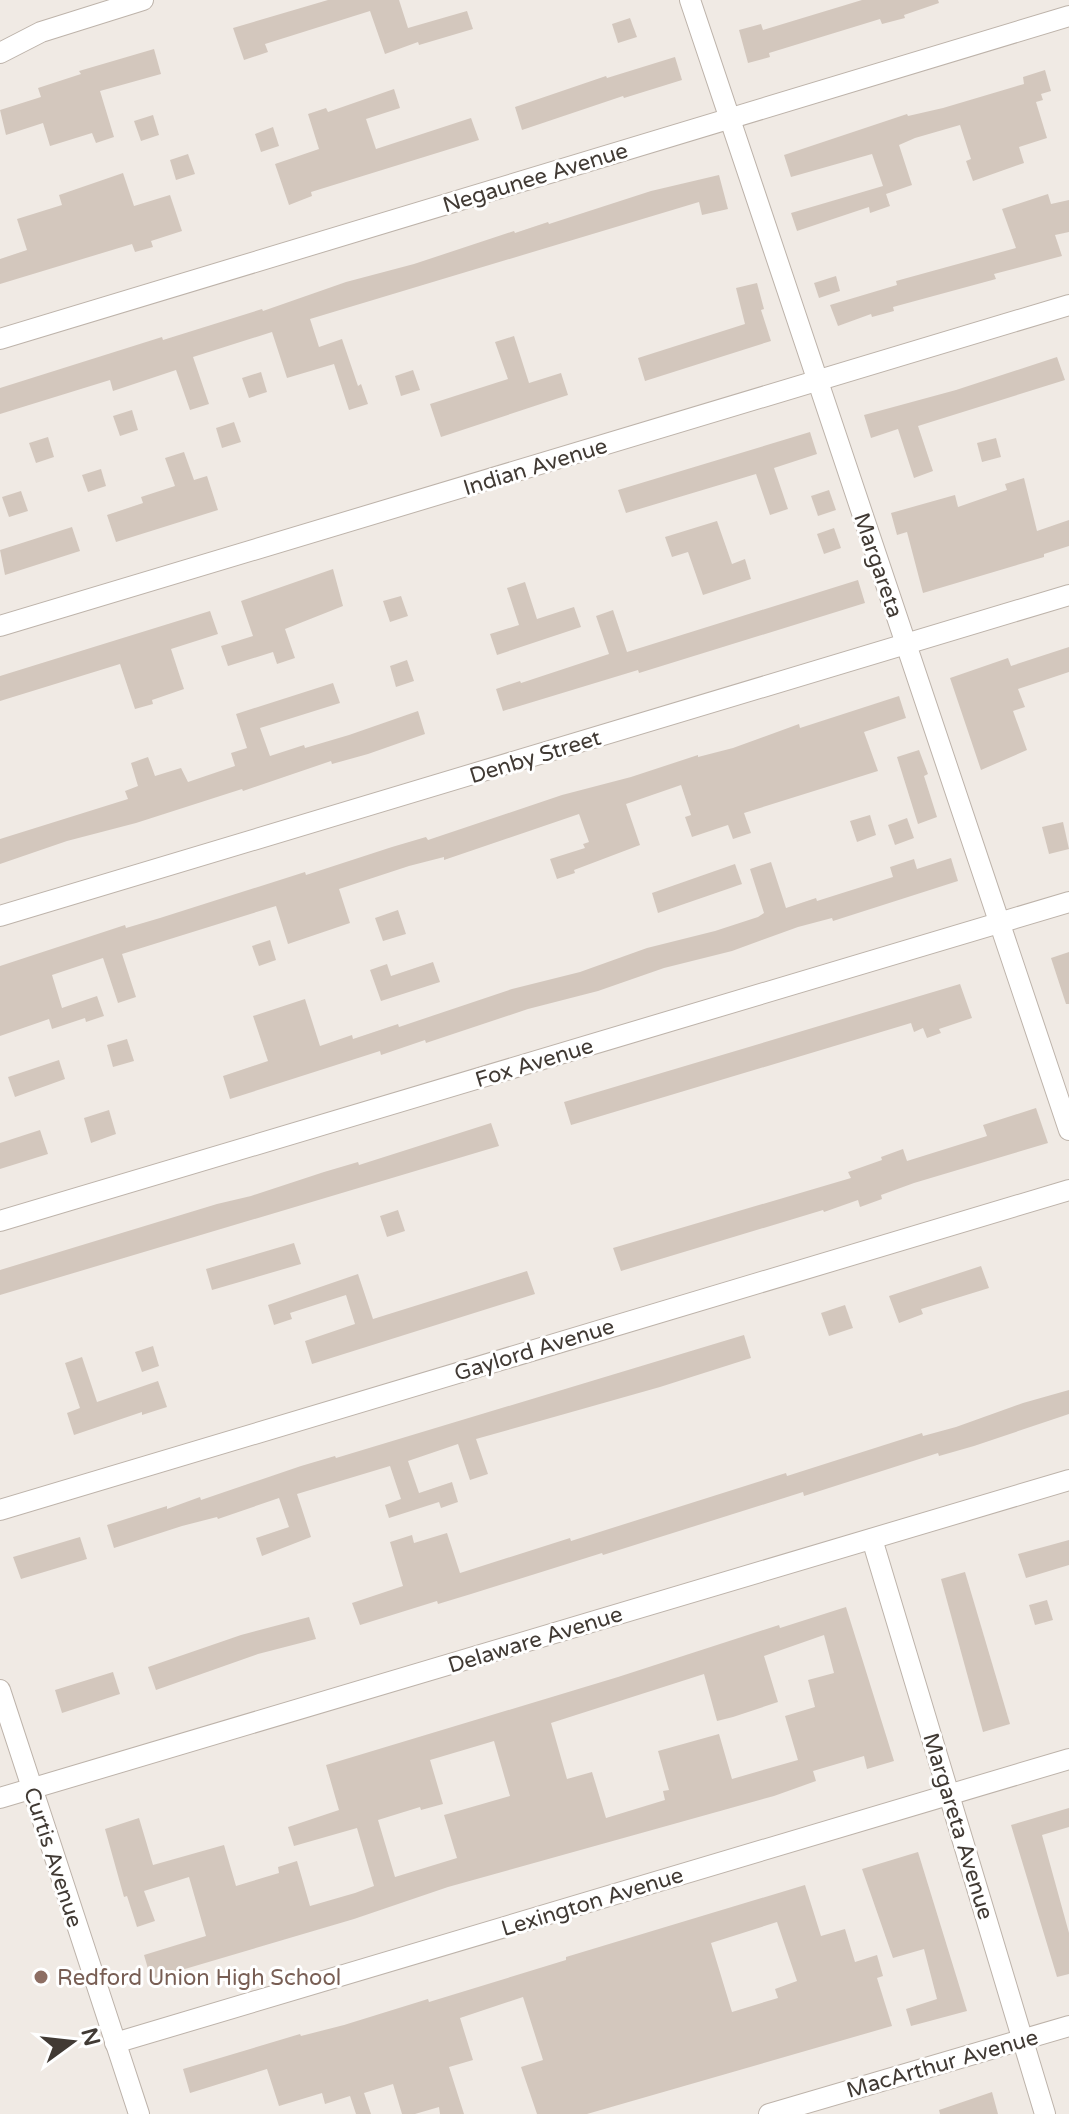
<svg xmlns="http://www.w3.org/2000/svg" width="1069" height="2114" font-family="'Varela Round',sans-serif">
	<rect width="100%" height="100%" fill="#f0eae4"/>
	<g fill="#d3c7bd" fill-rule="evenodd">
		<path d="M328 0H399L408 28 467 11 473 29 419 45 418 42 385 54 370 11 265 44 268 52 244 60 233 28Z"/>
		<path d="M862 0H938L939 3 904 15 905 18 882 24 880 19 769 53 770 57 748 63 739 30 761 24 763 30Z"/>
		<path d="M630 18 637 37 618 43 612 24Z"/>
		<path d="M154 49 161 74 100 91 114 137 96 143 92 133 50 146 43 123 6 135 0 110 41 97 38 88 81 74 79 71Z"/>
		<path d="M675 57 682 80 624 98 623 96 522 130 515 107 606 76 607 78Z"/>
		<path d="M1045 70 1051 91 1041 94 1043 100 1036 102 1047 138 1019 147 1024 163 973 181 966 161 971 159 960 125 915 138 899 145 912 185 886 194 890 206 870 213 869 207 797 231 791 213 883 186 872 154 791 177 784 155 907 114 908 116 943 108 1024 84 1023 77Z"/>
		<path d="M394 89 400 108 366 119 376 149 471 118 479 140 311 192 312 196 289 205 275 164 319 149 308 114 326 108 328 112Z"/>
		<path d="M153 115 159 135 141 141 134 121Z"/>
		<path d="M273 127 279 146 261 152 255 134Z"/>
		<path d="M188 154 195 174 176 180 170 160Z"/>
		<path d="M123 173 134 206 170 195 182 231 151 241 153 247 135 252 132 244 0 284V259L27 250 17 219 62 205 59 195Z"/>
		<path d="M719 175 728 209 702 215 699 202 310 319 319 347 342 339 358 386 361 384 368 404 349 410 334 364 287 378 272 332 193 357 209 404 190 410 176 370 113 391 110 380 0 414V388L162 337 163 340 262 309 263 311 346 282 414 264 514 231 515 233 548 222 549 224 651 191Z"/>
		<path d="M1048 194 1051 204 1069 200V232L1055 235 1062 256 994 274 996 279 893 307 894 311 872 317 871 314 838 326 830 305 897 285 896 281 1016 248 1002 209Z"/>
		<path d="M836 276 840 291 819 298 814 283Z"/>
		<path d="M757 283 764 309 761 310 771 341 645 381 638 358 745 324 736 288Z"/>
		<path d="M514 336 529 383 561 373 568 395 441 437 430 404 508 379 495 342Z"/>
		<path d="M1057 357 1065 380 918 426 933 471 914 478 898 429 871 438 864 415 956 390Z"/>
		<path d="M413 370 420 390 401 396 395 376Z"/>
		<path d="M261 372 267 392 249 398 242 378Z"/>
		<path d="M132 410 138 430 120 436 113 416Z"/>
		<path d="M234 422 241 442 222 448 216 428Z"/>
		<path d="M810 432 817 454 774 468 788 509 770 515 756 474 626 513 618 490Z"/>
		<path d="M48 437 54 457 36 463 29 443Z"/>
		<path d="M996 438 1001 457 982 462 977 443Z"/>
		<path d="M184 452 194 480 207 476 218 510 116 542 107 515 143 503 141 497 175 486 165 458Z"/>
		<path d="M101 469 106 486 88 492 82 475Z"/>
		<path d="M1024 478 1037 531 1069 520V546L1044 554V557L923 593 907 532 897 535 891 513 955 495 958 507 1007 490 1005 484Z"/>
		<path d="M829 490 836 510 818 516 811 496Z"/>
		<path d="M21 491 28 511 9 517 2 497Z"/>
		<path d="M717 521 732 564 745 559 751 579 703 595 688 552 672 557 665 537Z"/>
		<path d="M72 527 80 551 5 575 0 550Z"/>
		<path d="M834 528 841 548 824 554 817 534Z"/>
		<path d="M333 569 343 606 285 629 295 658 277 664 273 652 228 666 221 646 253 636 241 601Z"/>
		<path d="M858 580 865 603 639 673 638 670 503 711 496 689 520 681 521 683 609 654 596 616 613 610 627 652Z"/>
		<path d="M525 582 537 619 574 607 581 627 497 655 490 634 519 625 507 588Z"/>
		<path d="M401 596 408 616 390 622 383 601Z"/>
		<path d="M210 611 218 634 171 649 184 689 152 700 153 704 135 709 120 664 0 701V676Z"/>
		<path d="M1069 647V672L1018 689 1025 707 1013 711 1027 750 981 770 950 678 1008 658 1011 666Z"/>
		<path d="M407 660 414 681 396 687 390 666Z"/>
		<path d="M333 683 340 703 260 728 270 756 304 745 305 748 349 735 418 711 425 734 368 754 332 764 331 761 243 791 242 789 136 823 67 841 0 864V839L128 799 125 791 138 786 131 763 148 757 155 776 181 768 188 782 235 766 231 753 247 748 236 714Z"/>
		<path d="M899 696 906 718 864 732 878 771 744 813 751 833 733 839 728 825 692 837 685 817 691 815 681 785 626 804 640 845 574 870 575 873 557 879 550 859 585 848 583 844 589 842 579 814 444 860V857L409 866 339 889 350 923 288 944 276 906 122 954 136 997 118 1003 103 958 52 975 62 1008 97 996 104 1016 86 1022 85 1018 52 1029 49 1019 0 1036V966L125 925 126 928 160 918 305 872 306 875 392 847 426 837 428 840 562 795 631 777 698 755V757L733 748 799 724 800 728Z"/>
		<path d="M919 750 928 774 924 776 937 817 918 824 897 757Z"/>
		<path d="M870 815 876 835 857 842 850 821Z"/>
		<path d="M907 818 914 838 895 845 888 825Z"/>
		<path d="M1063 822 1069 849 1049 854 1042 827Z"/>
		<path d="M951 858 958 881 833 921 832 918 798 927 732 951 664 968 598 991 528 1009 426 1043 425 1040 381 1055 380 1051 230 1099 223 1076 268 1061 253 1016 305 999 320 1046 352 1035 353 1039 398 1024 399 1027 512 989 580 972 647 948 715 931 758 917 764 913 750 869 771 862 786 908 816 898 817 901 893 877 890 867 914 859 917 869Z"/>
		<path d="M735 864 742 884 658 913 652 893Z"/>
		<path d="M398 910 406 934 383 941 375 918Z"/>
		<path d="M270 940 276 960 259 966 252 946Z"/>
		<path d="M1069 952V1004H1066L1051 958Z"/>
		<path d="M433 962 440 982 381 1001 370 970 387 964 391 976Z"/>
		<path d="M960 984 972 1018 939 1029 941 1033 927 1038 923 1028 914 1032 911 1023 571 1125 564 1102Z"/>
		<path d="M127 1039 134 1061 113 1067 107 1045Z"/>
		<path d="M59 1060 65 1079 15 1097 8 1077Z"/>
		<path d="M1036 1108 1048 1143 914 1183 881 1195 882 1199 860 1207 858 1200 824 1212 823 1210 621 1271 613 1248 851 1178 848 1172 882 1160 881 1157 903 1149 907 1161 987 1136 983 1125Z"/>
		<path d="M109 1110 116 1134 91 1143 84 1118Z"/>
		<path d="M491 1123 499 1146 0 1295V1270L217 1204 251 1196 324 1172 358 1162 359 1165Z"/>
		<path d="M40 1130 48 1154 0 1169V1143Z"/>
		<path d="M398 1210 405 1231 387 1237 380 1216Z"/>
		<path d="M294 1243 301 1264 212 1290 206 1269Z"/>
		<path d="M981 1266 989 1288 921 1309 923 1314 899 1323 889 1296Z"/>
		<path d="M527 1271 535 1294 312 1364 305 1341 355 1324 346 1295 290 1313 292 1319 274 1325 268 1305 358 1274 373 1319Z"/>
		<path d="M845 1305 853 1328 829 1336 821 1313Z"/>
		<path d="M744 1335 751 1358 660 1387 476 1439 488 1474 470 1480 458 1444 408 1461 419 1493 452 1482 458 1502 441 1508 439 1502 389 1518 385 1505 401 1499 390 1466 297 1494 311 1537 262 1556 256 1538 289 1527 279 1498 218 1519 217 1517 182 1526 114 1548 107 1525 167 1506V1509L200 1497 201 1500 301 1466 335 1456 336 1458Z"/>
		<path d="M153 1346 159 1366 142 1372 135 1352Z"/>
		<path d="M82 1357 97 1402 158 1381 167 1407 142 1415V1412L74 1435 67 1413 80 1408 65 1363Z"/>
		<path d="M1069 1390V1414L974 1446 939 1456 938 1453 804 1496 803 1492 603 1555 602 1553 471 1594 438 1604 437 1601 360 1625 352 1603 403 1586 390 1542 412 1535 414 1543 447 1533 460 1573 570 1538 571 1541 786 1473 787 1476 922 1433 923 1436 956 1427 1023 1403Z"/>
		<path d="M80 1537 87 1559 21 1579 13 1557Z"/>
		<path d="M1069 1540V1565L1026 1578 1018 1554Z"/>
		<path d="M965 1572 1010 1724 983 1732 941 1579Z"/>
		<path d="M1047 1600 1053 1620 1035 1625 1029 1605Z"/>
		<path d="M846 1607 894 1761 867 1769 864 1756 813 1771 816 1781 774 1796 448 1887 354 1919 151 1979 144 1955 206 1936 189 1877 144 1891 155 1921 137 1927 127 1896 124 1897 105 1829 139 1818 153 1865 224 1845 236 1886 279 1873 278 1867 297 1861 310 1906 355 1893 374 1886 357 1828 294 1846 288 1827 339 1810 326 1765 618 1677 779 1625 780 1628ZM824 1635 834 1673 808 1680 815 1707 785 1716 798 1760 732 1779 719 1734 658 1751 669 1790 663 1791 665 1800 606 1818 592 1772 567 1779 551 1723 704 1674 717 1721 733 1717 778 1702 764 1656ZM494 1741 510 1796 444 1815 457 1858 395 1877 378 1820 420 1807 421 1810 443 1804 430 1760Z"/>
		<path d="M309 1617 316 1639 258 1654 156 1690 148 1667 241 1635Z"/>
		<path d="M113 1672 120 1694 62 1713 55 1690Z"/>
		<path d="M1069 1808V1827L1042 1835 1069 1933V1974L1057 1977 1011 1825Z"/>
		<path d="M918 1852 967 2011 911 2026 906 2009 937 1999 924 1949 893 1958 862 1869Z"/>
		<path d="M805 1885 821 1936 845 1929 855 1962 877 1955 883 1976 877 1978 892 2026 587 2114H537L521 2067 543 2060 523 1997 460 2018 473 2060 449 2067 464 2114H440L439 2107 415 2114H402L393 2084 364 2093 371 2114H356L350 2096 325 2104 322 2093 279 2106 267 2069 190 2093 183 2069 300 2034 301 2036 344 2025 428 1999 429 2002 566 1960V1957ZM777 1922 797 1981 775 1989 778 1998 732 2012 711 1943Z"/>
		<path d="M992 2092 998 2114H940L939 2110Z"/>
	</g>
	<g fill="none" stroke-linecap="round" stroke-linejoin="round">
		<defs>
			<g id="street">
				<path d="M690 0 1069 1130"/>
				<path d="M0 53 41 32 143 0"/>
				<path d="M0 339 1069 16"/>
				<path d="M0 626 1069 305"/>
				<path d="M0 916 1069 595"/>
				<path d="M0 1221 1069 902"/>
				<path d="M0 1510 1069 1190"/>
				<path d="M872 1539 1045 2114"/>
				<path d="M0 1690 139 2114"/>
				<path d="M0 1798 1069 1480"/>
				<path d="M115 2043 1069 1759"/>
				<path d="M769 2114 1069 2026"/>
			</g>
		</defs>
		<use href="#street" stroke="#bdb3aa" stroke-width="22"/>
		<use href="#street" stroke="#fff" stroke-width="20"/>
	</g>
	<circle fill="#8d6e63" stroke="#fff" stroke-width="3" cx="41" cy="1977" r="8"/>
	<g text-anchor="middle" stroke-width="6" stroke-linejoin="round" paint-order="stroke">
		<g font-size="22" fill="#413a34" stroke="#fff">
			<text transform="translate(535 177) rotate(-17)" y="8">Negaunee Avenue</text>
			<text transform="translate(535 466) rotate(-17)" y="8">Indian Avenue</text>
			<text transform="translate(879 565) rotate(71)" y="8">Margareta</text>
			<text transform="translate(535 756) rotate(-17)" y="8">Denby Street</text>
			<text transform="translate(534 1062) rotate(-17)" y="8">Fox Avenue</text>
			<text transform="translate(534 1349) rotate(-17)" y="8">Gaylord Avenue</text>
			<text transform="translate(535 1639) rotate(-17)" y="8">Delaware Avenue</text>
			<text transform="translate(959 1826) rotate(73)" y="8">Margareta Avenue</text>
			<text transform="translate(54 1857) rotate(72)" y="8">Curtis Avenue</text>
			<text transform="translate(592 1901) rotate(-17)" y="8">Lexington Avenue</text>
			<text transform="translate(942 2063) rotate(-16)" y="8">MacArthur Avenue</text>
		</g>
		<g font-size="22" fill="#785e54" stroke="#fff" text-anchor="start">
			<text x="57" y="1985">Redford Union High School</text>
		</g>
	</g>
	<g transform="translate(72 2042) rotate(75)" stroke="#ffffff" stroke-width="6" paint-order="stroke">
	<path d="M0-6L14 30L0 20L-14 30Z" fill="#413a34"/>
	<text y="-12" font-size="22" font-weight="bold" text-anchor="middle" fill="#413a34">N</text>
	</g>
</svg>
